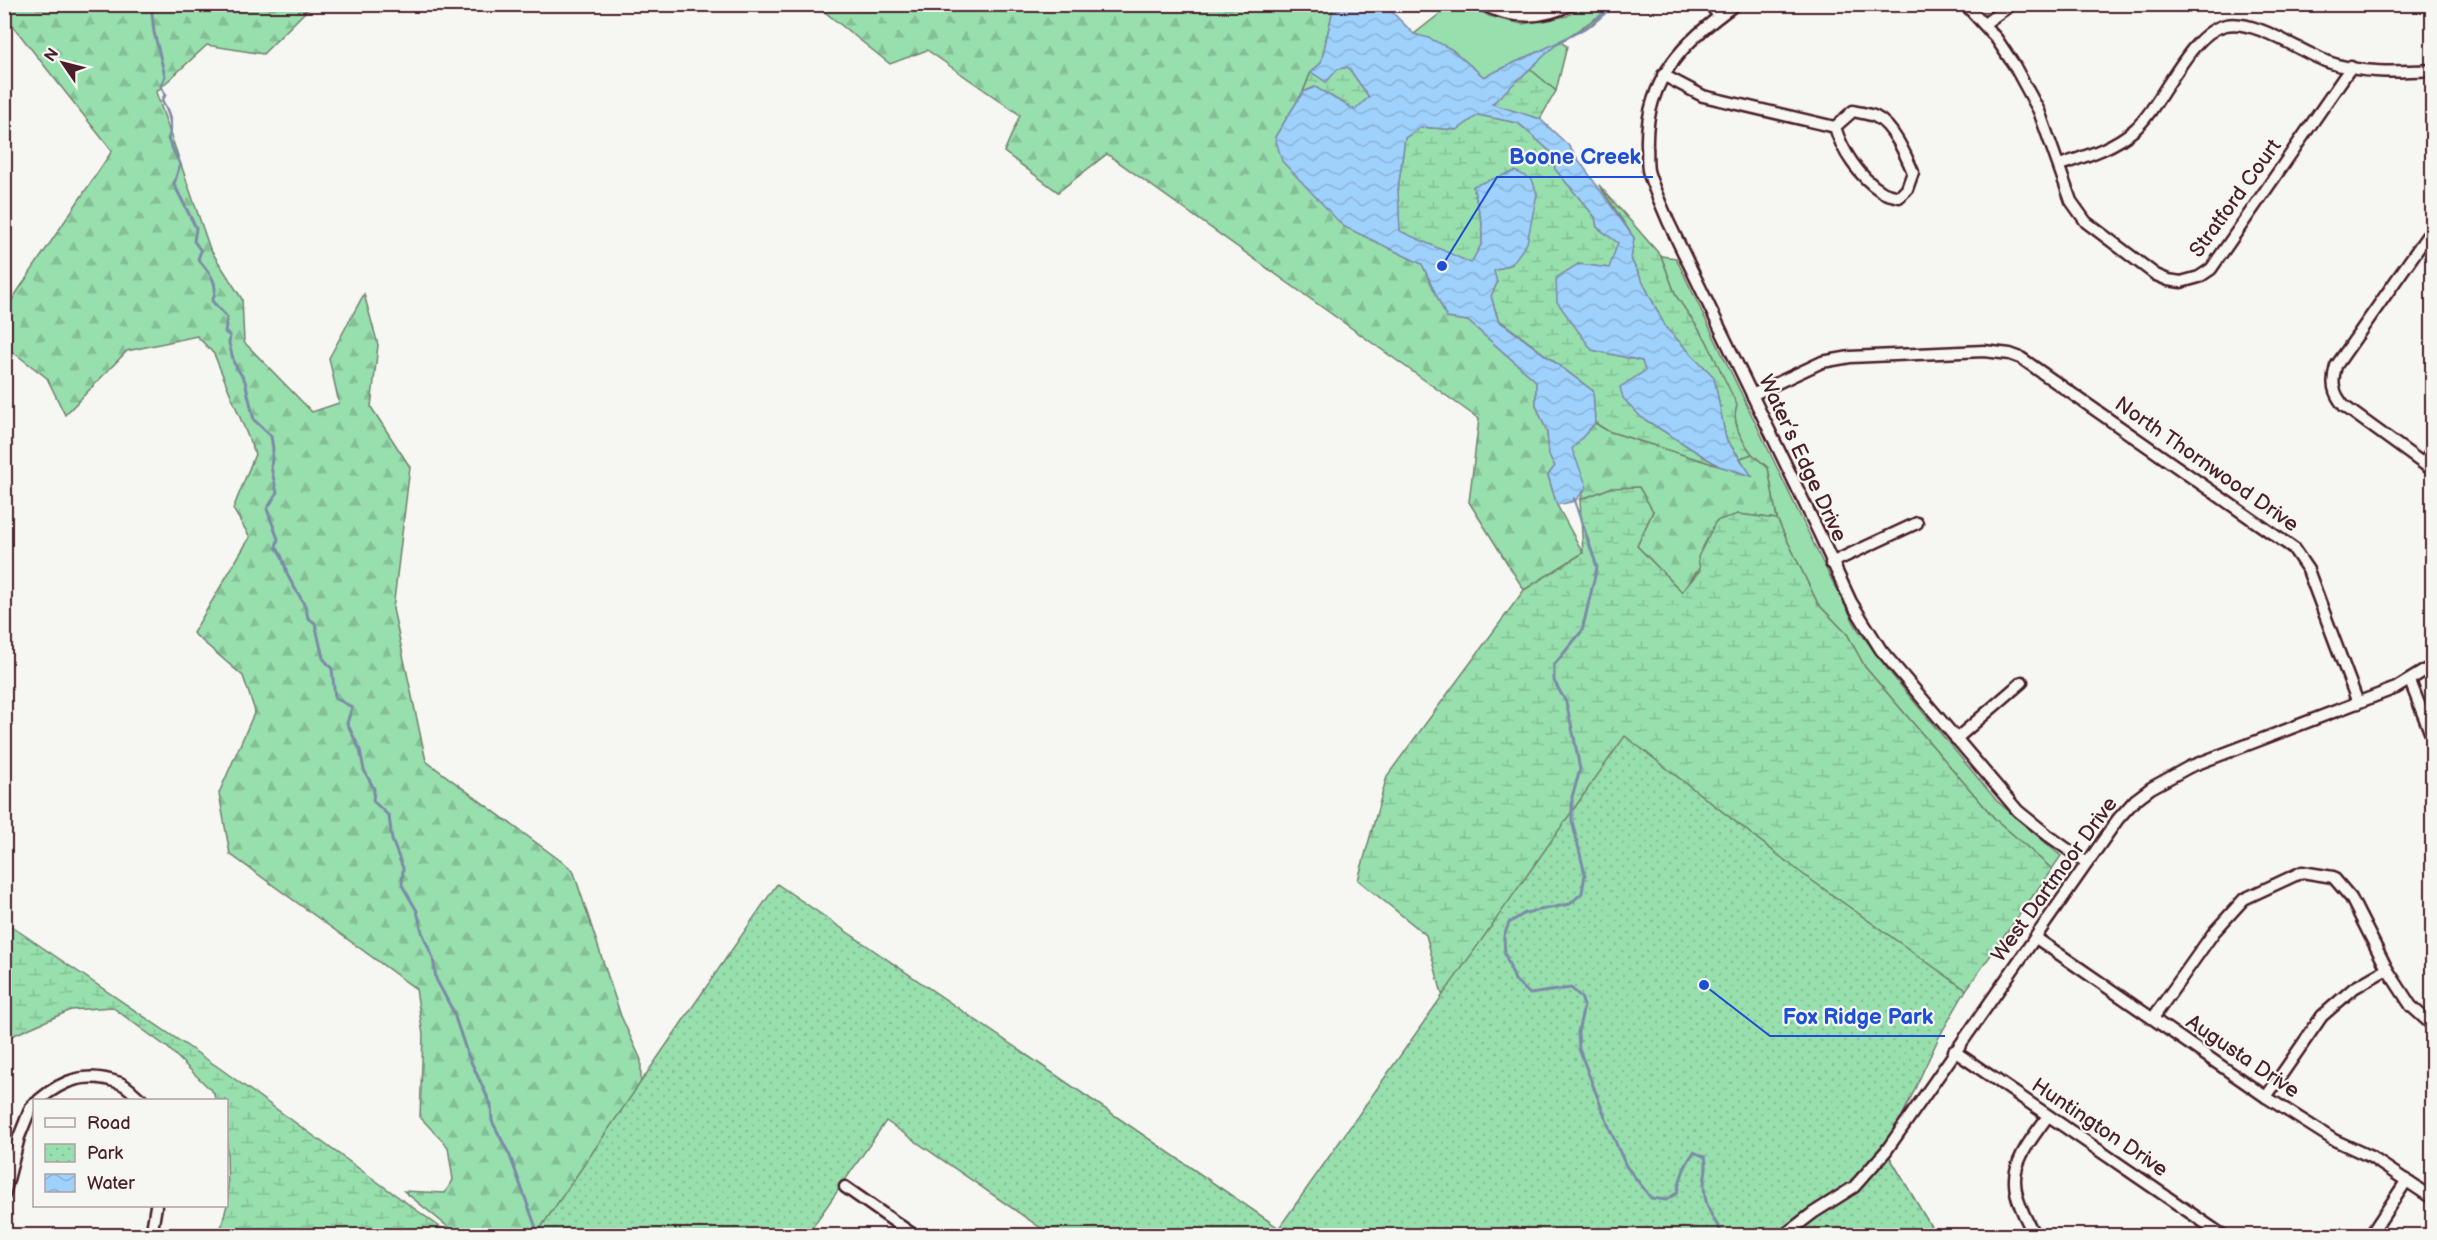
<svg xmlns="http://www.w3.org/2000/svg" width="2437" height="1240" font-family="'Balsamiq Sans',sans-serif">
	<defs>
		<pattern id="forest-firs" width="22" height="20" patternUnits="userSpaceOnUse" patternTransform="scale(1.5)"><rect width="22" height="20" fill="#97dfad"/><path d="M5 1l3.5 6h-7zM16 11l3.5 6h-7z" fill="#84bf95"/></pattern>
		<pattern id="wetland-marsh" width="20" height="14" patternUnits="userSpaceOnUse" patternTransform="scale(1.5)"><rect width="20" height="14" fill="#97dfad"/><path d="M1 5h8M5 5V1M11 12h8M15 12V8" fill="none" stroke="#84bf95"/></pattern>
		<pattern id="park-dots" width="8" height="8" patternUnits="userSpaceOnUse" patternTransform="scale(1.5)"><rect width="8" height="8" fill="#97dfad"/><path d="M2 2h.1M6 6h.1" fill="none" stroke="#84bf95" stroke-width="1.8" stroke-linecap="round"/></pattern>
		<pattern id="water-waves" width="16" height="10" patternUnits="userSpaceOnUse" patternTransform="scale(1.5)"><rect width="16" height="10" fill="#9ed1fc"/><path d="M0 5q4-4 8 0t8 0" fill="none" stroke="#8ab3d8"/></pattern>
	</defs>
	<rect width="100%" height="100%" fill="#f6f6f2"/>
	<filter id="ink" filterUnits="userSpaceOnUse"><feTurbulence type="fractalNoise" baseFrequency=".0167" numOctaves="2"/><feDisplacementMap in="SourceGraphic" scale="12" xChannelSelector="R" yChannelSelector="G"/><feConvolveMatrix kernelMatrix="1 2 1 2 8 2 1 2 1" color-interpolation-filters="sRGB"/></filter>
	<g filter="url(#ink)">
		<g fill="#97dfad" stroke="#707f6c" stroke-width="1.5">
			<path d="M1451 5H1471L1489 16 1522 24 1567 16 1583 5H1616L1560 42 1567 46 1556 91 1530 69 1557 43 1484 77 1451 49 1414 34Z"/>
			<path d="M1661 256 1676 258 1822 561 1857 628 1892 675 1997 801 2061 856 2052 869 1995 819 1865 667 1847 634 1818 604 1777 519 1768 468 1752 454 1740 438 1734 414 1736 405 1706 340 1676 296Z"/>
		</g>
		<g fill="url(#forest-firs)" stroke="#707f6c" stroke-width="1.5">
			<path d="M5 4 312 5 263 54 207 45 156 92 210 249 242 299 244 342 312 412 339 403 329 358 364 294 378 345 371 407 410 467 393 609 426 761 573 870 621 1016 641 1060 639 1235H458L404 1191 445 1193 453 1180 448 1147 420 1117 423 1035 416 989 230 854 219 793 255 711 243 676 193 633 250 537 233 509 255 454 214 354 197 336 127 351 65 415 47 378 5 346V310L112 151 5 16Z"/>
			<path d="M816 5H1334L1321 63 1311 72 1303 92 1275 137 1343 226 1422 264 1447 318 1468 321 1536 381V405L1547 432 1549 455 1555 466 1548 476 1557 505 1583 553 1524 590 1469 502 1479 419 1107 154 1058 192 1004 152 1020 115 927 50 890 64Z"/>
			<path d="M1595 423 1608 431 1751 476 1740 458 1752 454 1768 468 1777 519 1738 514 1682 592 1637 546 1653 511 1610 488 1580 500 1586 487 1571 449Z"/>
		</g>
		<g fill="url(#wetland-marsh)" stroke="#707f6c" stroke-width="1.5">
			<path d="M1348 67 1369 97 1355 110 1315 87 1303 92 1311 72 1326 81 1338 69Z"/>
			<path d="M1530 69 1556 91 1540 119 1491 104Z"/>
			<path d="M1478 115 1518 123 1552 153 1555 169 1595 217 1597 227 1618 243 1610 268 1578 264 1592 350 1642 361 1646 371 1641 417 1719 466 1608 431 1595 423 1593 391 1498 319 1491 296 1497 283 1493 271 1512 264 1473 186 1482 223V243L1471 264 1399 231 1398 189 1405 138 1421 127 1457 130Z"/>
			<path d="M1599 185 1661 256 1676 296 1706 340 1737 405C1731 423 1741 439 1752 454L1740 458 1726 439 1714 377 1666 328 1631 259 1634 238Z"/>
			<path d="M1639 487 1653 511 1637 546 1682 592 1700 570 1698 557 1716 521 1738 514 1777 519 1818 604 1847 634 1865 667 1995 819 2052 869 1966 990 1804 875 1709 814 1886 1151 1936 1236 1636 1235 1442 994 1426 935 1358 880 1387 776 1524 590 1583 553 1580 500 1610 488Z"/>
			<path d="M5 922 218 1067 451 1235H219L228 1201 226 1100H215L214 1093 168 1048 112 1007 71 1010 5 1039Z"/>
		</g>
		<path fill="url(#park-dots)" stroke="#707f6c" stroke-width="1.5" d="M1625 736 1804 875 1966 990 1939 1037 1886 1151 1936 1235H1051L886 1121 807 1235 535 1236 777 884 1279 1228Z"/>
		<path fill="url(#water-waves)" stroke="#7c8aa8" stroke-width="1.5" d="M1334 5H1385L1414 34 1429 38 1451 49 1484 77 1559 42 1492 104 1540 119 1568 145 1634 238 1631 259 1666 328 1714 377 1726 439 1752 476 1719 466 1641 417 1623 398 1620 387 1645 371 1642 361 1592 350 1557 302 1556 278 1578 264 1609 268 1618 243 1597 227 1595 217 1555 169 1552 153 1518 123 1478 115 1457 130 1421 127 1405 138 1398 189 1400 231 1471 263 1482 243V223L1473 186 1515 171 1532 179 1537 194 1527 243 1512 264 1494 271 1497 283 1491 296 1498 320 1593 391 1595 423 1572 449 1587 487 1575 501 1557 505 1548 475 1555 466 1549 455 1547 432 1536 405V381L1468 321 1447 318 1422 264 1343 226 1282 161 1275 137 1303 92 1315 87 1355 110 1369 97 1348 67 1338 69 1326 82 1311 72 1321 63Z"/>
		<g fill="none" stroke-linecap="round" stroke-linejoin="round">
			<g stroke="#7c8aa8" stroke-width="3">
				<path d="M151 4 154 32 165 76 161 86 165 95 162 101C169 111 174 128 168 139L180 164 174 184 196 228 194 241 201 251 198 259C209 272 221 285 212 301L227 317 225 332 230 336 229 343 234 363 245 381 254 420 271 436 273 449 271 467 277 493 267 509 278 539 276 547C284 556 284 567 289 578 296 592 306 602 308 618L315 623 323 658 332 669 335 698 352 707 347 723 360 750 364 770 374 789 373 801 389 816 392 840 403 868 402 885 417 911 422 932 433 958 436 979 453 1011 467 1053 491 1105 492 1121 510 1156 539 1236"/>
				<path d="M1559 42 1592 24 1615 4"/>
				<path d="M1574 499 1597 567 1582 631 1554 665V681L1566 702 1574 737 1580 770 1572 797V821L1585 874 1582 893 1570 904 1525 913 1509 923 1504 936 1505 954 1515 980 1530 994 1571 988 1581 997 1584 1006 1578 1032 1579 1049 1611 1132 1626 1166 1651 1198 1666 1200 1677 1193C1680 1178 1684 1165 1694 1152L1705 1157C1708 1168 1704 1176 1704 1186 1704 1206 1714 1220 1724 1236"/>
			</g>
			<defs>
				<g id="minor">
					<path d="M1482 4C1510 19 1543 20 1571 4"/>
					<path d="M1710 4 1719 16"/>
					<path d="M1736 4C1685 40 1645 79 1647 146 1648 155 1646 166 1649 174 1654 190 1662 206 1668 221L1819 533 1851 602 1881 650 2018 811 2049 836 2087 863"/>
					<path d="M1965 4 1996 38 2014 65 2039 111 2071 201 2086 222 2156 275 2168 280 2181 282 2199 277 2211 269 2351 67"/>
					<path d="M1984 24 2012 4"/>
					<path d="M1663 75 1703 96 1835 127"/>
					<path d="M1853 111C1861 113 1870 114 1876 117 1893 125 1906 156 1913 172L1907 189 1899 197C1893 195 1886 195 1881 191 1859 177 1842 151 1835 127Z"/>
					<path d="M2060 165C2086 156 2113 148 2134 130 2163 105 2188 33 2226 25 2255 19 2301 52 2328 62 2361 74 2398 72 2432 70"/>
					<path d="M2432 229 2336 366C2331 383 2333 393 2344 406L2432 470"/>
					<path d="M1752 395 1822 362 1850 357 1984 351 2010 354 2021 358 2293 548 2308 570 2358 703"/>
					<path d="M2424 463 2432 450"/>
					<path d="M1831 563 1917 523"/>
					<path d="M2410 681 2432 737"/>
					<path d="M1956 739 2022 682"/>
					<path d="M2036 938 2266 1097 2334 1140 2371 1157 2432 1198"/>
					<path d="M2153 1018 2214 932 2244 899 2302 872 2333 877 2351 898 2387 969 2411 1006 2432 1025"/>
					<path d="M1954 1051 2224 1236"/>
					<path d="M2266 1097 2322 1016 2354 988 2387 969"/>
					<path d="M39 1100C64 1079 87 1071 120 1083 128 1086 135 1095 142 1100"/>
					<path d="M845 1187 915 1236"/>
					<path d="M4 1195 19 1137 31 1107 34 1104"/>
					<path d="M151 1236 156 1206"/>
					<path d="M1783 1236 1813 1213 1854 1187 1886 1151 2118 819 2135 800 2151 788 2189 767 2396 688 2432 666"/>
					<path d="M2035 1236C2002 1178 2012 1165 2048 1116"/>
					<path d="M2370 1236 2407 1180"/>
				</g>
			</defs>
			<use href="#minor" stroke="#4a1f2b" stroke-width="15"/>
			<use href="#minor" stroke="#f6f6f2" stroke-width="10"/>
		</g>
	</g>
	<g text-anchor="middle" stroke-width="4.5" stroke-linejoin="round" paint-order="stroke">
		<g font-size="21" fill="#4a1f2b" stroke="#f6f6f2">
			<text transform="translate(2235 198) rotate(-54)" y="7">Stratford Court</text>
			<text transform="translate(1803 458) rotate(65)" y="7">Water’s Edge Drive</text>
			<text transform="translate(2207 464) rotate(35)" y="7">North Thornwood Drive</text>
			<text transform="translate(2054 879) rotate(-54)" y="7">West Dartmoor Drive</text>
			<text transform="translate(2243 1056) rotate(34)" y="7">Augusta Drive</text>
			<text transform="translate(2100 1127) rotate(34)" y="7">Huntington Drive</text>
		</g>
	</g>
	<path fill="none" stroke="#1d4ed8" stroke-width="2" d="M1442 266L1497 177H1653M1704 985L1770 1036H1945"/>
	<g fill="#1d4ed8" stroke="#f6f6f2" stroke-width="2">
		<circle cx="1442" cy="266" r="6"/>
		<circle cx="1704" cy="985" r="6"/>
	</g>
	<g font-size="22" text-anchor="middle" font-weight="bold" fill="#1d4ed8" stroke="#f6f6f2" stroke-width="4.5" stroke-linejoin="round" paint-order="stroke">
		<text x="1575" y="164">Boone Creek</text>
		<text x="1858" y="1024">Fox Ridge Park</text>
	</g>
	<rect width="2437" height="1240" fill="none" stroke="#f6f6f2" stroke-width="24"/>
	<rect x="12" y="12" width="2413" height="1216" fill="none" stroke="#4a1f2b" stroke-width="2" filter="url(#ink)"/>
	<rect x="33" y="1099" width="195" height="108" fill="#f6f6f2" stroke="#b1a0a2" stroke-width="1.5"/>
	<rect x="45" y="1118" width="30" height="9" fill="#f6f6f2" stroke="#b1a0a2" stroke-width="1.5"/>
	<text x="87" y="1129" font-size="18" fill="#4a1f2b">Road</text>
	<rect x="45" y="1144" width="30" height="18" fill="url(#park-dots)" stroke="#b1a0a2" stroke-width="1.5"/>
	<text x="87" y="1159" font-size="18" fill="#4a1f2b">Park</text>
	<rect x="45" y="1174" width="30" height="18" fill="url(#water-waves)" stroke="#b1a0a2" stroke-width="1.5"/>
	<text x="87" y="1189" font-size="18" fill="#4a1f2b">Water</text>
	<g transform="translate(63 63) rotate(305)" stroke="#f6f6f2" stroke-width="4.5" paint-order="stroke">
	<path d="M0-4.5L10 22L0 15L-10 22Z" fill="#4a1f2b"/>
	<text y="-9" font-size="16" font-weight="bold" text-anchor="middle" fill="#4a1f2b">N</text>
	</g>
</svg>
